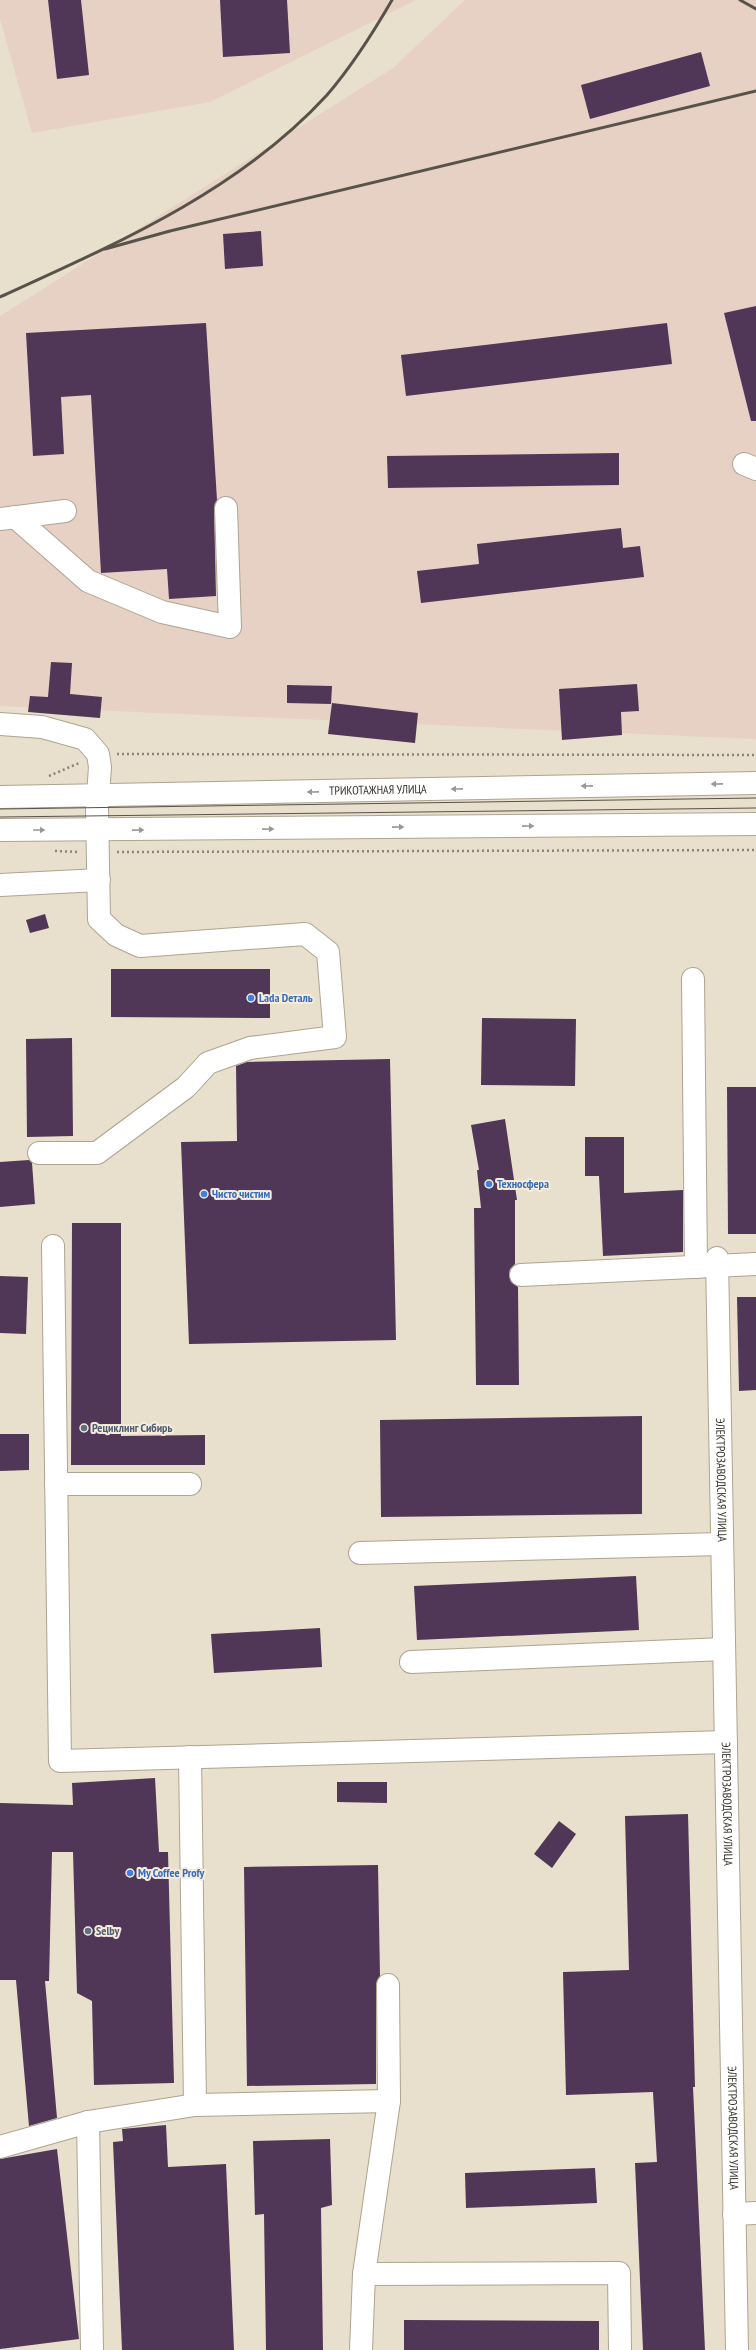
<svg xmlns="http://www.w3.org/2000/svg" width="756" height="2350" font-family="'PT Sans Narrow',sans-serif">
	<rect width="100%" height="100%" fill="#e8dfcc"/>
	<g fill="#e7d1c4">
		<path d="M0 0H416L210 102 32 133 0 19Z"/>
		<path d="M465 0H756V739L0 706V316L393 68Z"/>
	</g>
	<g fill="#503657">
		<path d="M48 0H81L89 75 57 79Z"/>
		<path d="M220 0H287L290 53 223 57Z"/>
		<path d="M701 52 710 86 590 119 581 85Z"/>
		<path d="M261 231 263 266 225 269 223 234Z"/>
		<path d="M756 306V421H751L724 313Z"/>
		<path d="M206 323 217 500 214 508 216 596 169 599 167 569 101 573 91 395 61 397 64 454 33 456 26 333Z"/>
		<path d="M667 323 672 364 406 396 401 355Z"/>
		<path d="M619 453V485L388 488 387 456Z"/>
		<path d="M621 528 623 548 640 546 644 577 421 603 417 571 479 564 477 544Z"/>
		<path d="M51 662 72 663 70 694 102 697 100 718 28 712 30 696 48 697Z"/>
		<path d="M637 684 639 711 621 712 622 735 562 740 559 689Z"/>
		<path d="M287 685 332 686 331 704 287 703Z"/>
		<path d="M332 703 418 713 415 743 328 734Z"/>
		<path d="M45 914 49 928 30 933 26 920Z"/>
		<path d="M111 969H270V1018L111 1017Z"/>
		<path d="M482 1018 576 1019 575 1086 481 1085Z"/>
		<path d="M72 1038 73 1136 27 1137 26 1039Z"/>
		<path d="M390 1059 396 1340 189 1344 181 1142 237 1141 236 1066 247 1062Z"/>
		<path d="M727 1087H756V1234H728Z"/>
		<path d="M505 1119 517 1200H515V1264L510 1269 509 1275 511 1282 518 1287 519 1385H476L474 1208H481L477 1170H479L471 1125Z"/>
		<path d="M585 1137H624V1193L683 1190V1252L603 1256 599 1176H585Z"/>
		<path d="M29 1160 32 1163 35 1204 0 1207V1162Z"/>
		<path d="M72 1223H121V1436L205 1435V1465H71Z"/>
		<path d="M0 1276 28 1277 26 1334 0 1333Z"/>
		<path d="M737 1297H756V1390L739 1391Z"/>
		<path d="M642 1416V1514L381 1517 380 1420Z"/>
		<path d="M0 1434H29V1470L0 1471Z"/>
		<path d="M636 1576 639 1630 417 1640 414 1586Z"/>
		<path d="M320 1628 322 1667 214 1673 211 1634Z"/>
		<path d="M155 1778 159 1852H168L174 2083 94 2085 92 2001 77 1993 73 1852H52L49 1981H45L57 2118 29 2126 16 1980H0V1803L73 1805 72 1783Z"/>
		<path d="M337 1782H387V1803L337 1802Z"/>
		<path d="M688 1814 695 2087H693L705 2350H643L635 2163 657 2162 653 2092 566 2095 563 1972 629 1970 625 1816Z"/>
		<path d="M559 1821 576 1834 552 1868 534 1854Z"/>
		<path d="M378 1865 380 1976 376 1985V2084L247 2086 244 1867Z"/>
		<path d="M166 2125 168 2167 226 2164 234 2350H122L113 2142 123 2141 122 2129Z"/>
		<path d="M330 2139 332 2205 321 2208 323 2350H266L264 2214 255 2215 253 2141Z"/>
		<path d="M57 2149 79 2339 0 2349V2159Z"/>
		<path d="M595 2168 597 2203 466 2208 465 2173Z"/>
		<path d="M404 2320 599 2321V2350H404Z"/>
	</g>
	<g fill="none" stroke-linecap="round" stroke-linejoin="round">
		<defs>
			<g id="minor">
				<path d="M744 464 756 469"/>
				<path d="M15 517 88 581 162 612 230 627 226 508"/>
				<path d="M0 519 65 511"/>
				<path d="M0 724 42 727 85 739 98 754 100 767 97 808 99 919 116 935 140 946 305 934 328 952 335 1037 250 1048 208 1063 186 1087 97 1153H39"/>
				<path d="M0 885 99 880"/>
				<path d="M693 979 696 1267"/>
				<path d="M53 1246 60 1761 726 1742"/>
				<path id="s1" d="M717 1258 737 2350"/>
				<path d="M521 1275 756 1264"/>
				<path d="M56 1484H190"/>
				<path d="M360 1553 722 1544"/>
				<path d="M411 1662 724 1649"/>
				<path d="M190 1757 195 2105"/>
				<path d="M88 2122 92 2349"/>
				<path d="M0 2147 88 2122 195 2105 389 2101"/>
				<path d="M734 2214 756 2213"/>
				<path d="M364 2274 619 2273 620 2350"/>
				<path d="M361 2350 364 2274 389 2101 388 1985"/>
			</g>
			<g id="major">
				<path id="s2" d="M0 797 756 783"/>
				<path d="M0 830 756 824"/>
			</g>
		</defs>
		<use href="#minor" stroke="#ada492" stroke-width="24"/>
		<use href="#major" stroke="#ada492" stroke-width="24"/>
		<g stroke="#8b8478" stroke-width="2.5" stroke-dasharray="2 3" stroke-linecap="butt">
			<path d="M117 754 756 755"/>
			<path d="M49 776 79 763"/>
			<path d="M55 851 80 852"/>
			<path d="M117 852 756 850"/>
		</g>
		<use href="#minor" stroke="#fff" stroke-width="22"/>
		<use href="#major" stroke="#fff" stroke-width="22"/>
		<g stroke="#58534a" stroke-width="1">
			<path d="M0 809 756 798"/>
			<path d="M0 817 756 808"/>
		</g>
		<g stroke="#58534a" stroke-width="3">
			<path d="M740 0 756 9"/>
			<path d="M105 249 170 231 756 91"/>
			<path d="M0 297C116 244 239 191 327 95 352 66 373 33 392 0"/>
		</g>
	</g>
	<defs><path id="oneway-solid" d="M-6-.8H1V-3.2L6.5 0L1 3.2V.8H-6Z"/></defs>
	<g fill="#9a9895">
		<use href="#oneway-solid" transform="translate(717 784) rotate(179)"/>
		<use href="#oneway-solid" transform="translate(587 786) rotate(179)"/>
		<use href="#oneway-solid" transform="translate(457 789) rotate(179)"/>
		<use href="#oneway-solid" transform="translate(313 792) rotate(179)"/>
		<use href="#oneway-solid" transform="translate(528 826) rotate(-1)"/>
		<use href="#oneway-solid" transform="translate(398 827) rotate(-1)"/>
		<use href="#oneway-solid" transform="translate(268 829) rotate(-1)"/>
		<use href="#oneway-solid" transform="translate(39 830)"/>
		<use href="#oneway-solid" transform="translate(138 830) rotate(-1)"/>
	</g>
	<g fill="#3f7fe0" stroke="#f6ecd9" stroke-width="1.5">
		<circle cx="251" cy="998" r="4"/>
		<circle cx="489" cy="1184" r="4"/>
		<circle cx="204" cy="1194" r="4"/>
		<circle cx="130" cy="1873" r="4"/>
	</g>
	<g fill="#5c6f8a" stroke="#f6ecd9" stroke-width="1.5">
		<circle cx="84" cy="1428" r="4"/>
		<circle cx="88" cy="1931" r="4"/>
	</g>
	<g text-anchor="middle" stroke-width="4" stroke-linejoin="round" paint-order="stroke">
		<g font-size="12" fill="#36322b" stroke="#f6ecd9">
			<text dy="4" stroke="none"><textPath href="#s2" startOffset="378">ТРИКОТАЖНАЯ УЛИЦА</textPath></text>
			<text dy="4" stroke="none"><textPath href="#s1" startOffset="222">ЭЛЕКТРОЗАВОДСКАЯ УЛИЦА</textPath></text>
			<text dy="4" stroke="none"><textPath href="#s1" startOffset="546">ЭЛЕКТРОЗАВОДСКАЯ УЛИЦА</textPath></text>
			<text dy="4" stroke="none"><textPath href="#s1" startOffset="870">ЭЛЕКТРОЗАВОДСКАЯ УЛИЦА</textPath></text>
		</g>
		<g font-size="12" font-weight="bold" fill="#366cbe" stroke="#f6ecd9" text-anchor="start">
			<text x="259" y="1002">Lada Dеталь</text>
			<text x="497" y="1188">Техносфера</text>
			<text x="212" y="1198">Чисто чистим</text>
			<text x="138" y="1877">My Coffee Profy</text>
		</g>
		<g font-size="12" font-weight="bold" fill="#4e5e75" stroke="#f6ecd9" text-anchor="start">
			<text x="92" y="1432">Рециклинг Сибирь</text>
			<text x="96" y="1935">Selby</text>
		</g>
	</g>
</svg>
